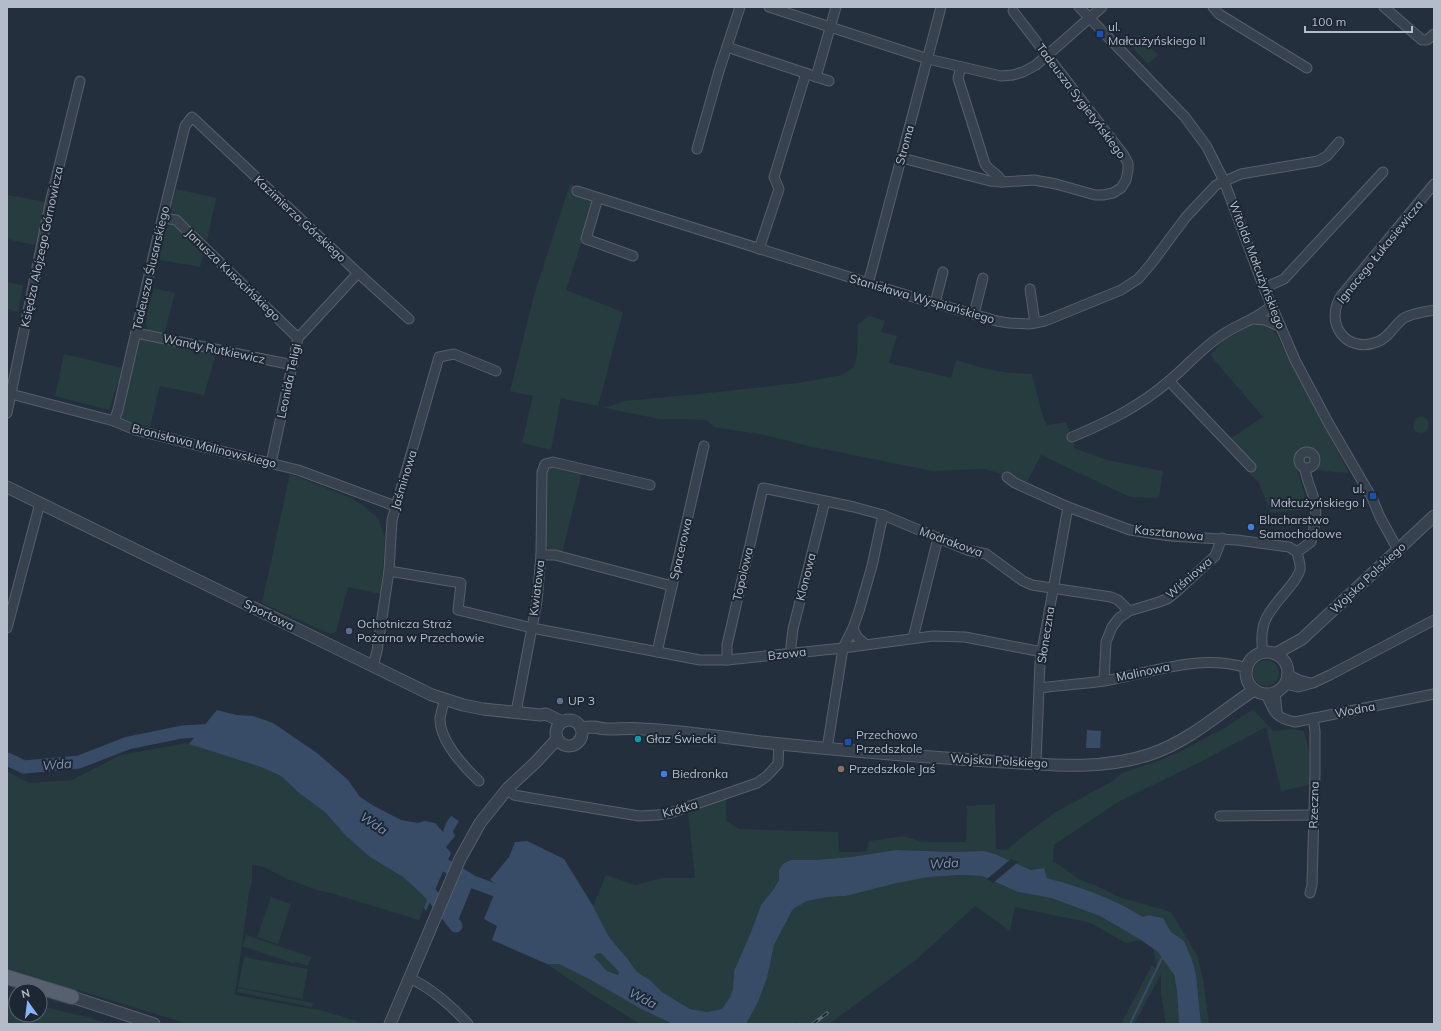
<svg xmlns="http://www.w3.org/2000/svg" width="1441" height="1031" font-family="Mulish,sans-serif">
	<rect width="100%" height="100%" fill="#242f3e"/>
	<g fill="#263c3f">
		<path d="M1139 35 1158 55 1148 64 1129 44Z"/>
		<path d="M570 184 598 192 566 290 623 312 598 406 561 398 551 450 522 443 533 396 510 391 535 292Z"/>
		<path d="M176 189 216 198 207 241 172 212 171 206Z"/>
		<path d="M7 195 47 202 39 246 7 239Z"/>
		<path d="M171 225 177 227 204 253 200 267 160 260C161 247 158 232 171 225Z"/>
		<path d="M7 282 23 285 18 312 7 309Z"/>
		<path d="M154 288 175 293 164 334C160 333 152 333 149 331 141 325 152 297 154 288Z"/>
		<path d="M869 316 885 321 881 332 897 336 889 363 951 378 956 360 986 369 1010 373 1032 374 1043 417 1047 425 1066 422 1074 443V448L1107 460 1163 471 1159 498 1130 497 1041 455 1027 482 985 469 932 471 804 445 765 435 714 427 706 420 659 419 605 408 624 401 699 394 797 383 842 375 853 368 857 357 858 324Z"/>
		<path d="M1260 323 1271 328 1275 332 1349 473 1314 470 1298 472 1309 509 1271 513 1259 483 1249 473 1255 467 1230 439 1263 417 1210 355 1223 341 1252 325Z"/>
		<path d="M140 337 216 354 204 395 160 386 150 427 126 421 121 418Z"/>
		<path d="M64 354 123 368 109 410 55 396Z"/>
		<circle cx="1421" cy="425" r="8"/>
		<path d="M554 466 582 472 562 553 550 550 545 544 546 471Z"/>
		<path d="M290 474 351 498 364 506 378 518 385 537 381 594 348 587 336 632 330 634 262 603Z"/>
		<circle cx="1266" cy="673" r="13"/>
		<path d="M1253 709 1273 731 1291 729 1304 731 1317 783 1281 791 1266 727 1200 762 1118 802 1054 845 1053 861 1065 869 1078 879 1097 886 1119 897 1171 912 1198 957 1204 984 1209 1024H1201L1196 974 1191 957 1184 941 1171 932 1163 918 1149 915 1143 917C1113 898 1081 887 1047 878L1044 868 1031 870 995 854 984 851 952 852 896 850 851 857 815 860 779 870V880L773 890 761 905 751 932 734 971 733 989 730 997 722 1009 707 1012 690 1009 662 992 650 980 637 972 627 958 609 937 593 906 606 875 635 885 663 878H695L688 811 726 798V821L739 829 838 832 839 852H866L869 841 903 836 923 842H966L967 806 995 804 996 849 1007 850 1021 838 1054 813 1111 782 1122 773 1158 761 1181 751 1228 726Z"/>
		<path d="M187 743 261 767 281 776 299 793 326 813 346 836 370 857 403 877 427 899 419 920 334 894 317 890 287 879 264 867 252 865V881L249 893 235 995 312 1009 320 1010 360 1022V1024H188L7 968V771L29 783 72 780 121 755Z"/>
		<path d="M959 875 982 876 1018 892 1051 898 1100 916 1141 940 1126 943 1091 923 1015 907 1010 931 975 906 916 960 829 1024H797L796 1022 793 1024H746L758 1001 767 978 774 945 793 909 807 901 827 897 846 896 897 883 929 877Z"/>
		<path d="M271 897 291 904 278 944 257 937Z"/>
		<path d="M246 935 311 957 308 966 295 962V964L242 946Z"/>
		<path d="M1153 948C1179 969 1177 994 1179 1024H1166L1161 994V974L1134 1024H1121L1152 965 1157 969Z"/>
		<path d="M601 953 619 972 618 975 607 971 594 957 596 954Z"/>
		<path d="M244 957 308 969 302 999 238 987Z"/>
		<path d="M547 964H559L591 980 641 1009 673 1024H640L590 993Z"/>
		<path d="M238 988 313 1003 312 1007 237 992Z"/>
		<path d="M7 999 16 1001V1015H40V1006L87 1017 108 1024H7Z"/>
	</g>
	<g fill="#394c67" fill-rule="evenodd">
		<path d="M217 710 236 715 253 716 273 723 317 753 348 780 360 797 374 806 401 820 418 823 424 821 435 823 443 832 446 823 451 816 459 821 453 831 455 836 446 847 451 853 426 911 424 908 427 899 403 877 370 857 346 836 326 813 299 793 281 776 261 767 189 744Z"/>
		<path d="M1087 730 1101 731 1100 748H1086Z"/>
		<path d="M527 841 564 859 593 906 609 937 627 958 637 972 650 980 662 992 690 1009 707 1012 722 1009 730 997 733 989 734 971 751 932 761 905 773 890 779 880V870L783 864 791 860H815L851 857 896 850 952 852 984 851 995 854 1031 870 1044 868 1047 878C1081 887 1113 898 1143 917L1149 915 1163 918 1171 932 1184 941 1191 957 1196 974 1201 1024H1179L1177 991 1174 975 1158 952 1141 940 1100 916 1051 898 1018 892 982 876 959 875 929 877 897 883 846 896 827 897 807 901 793 909 774 945 767 978 758 1002 746 1024H673L641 1009 591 980 559 964H547L492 940 497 926 484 919 498 885 490 880 509 857 515 842ZM601 953 619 972 618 975 607 971 594 957 596 954Z"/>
		<path d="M461 870 476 877 455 928 448 926 442 918Z"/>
	</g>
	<path fill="#242f3e" d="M1011 859 1018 862 993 883 989 881 987 879Z"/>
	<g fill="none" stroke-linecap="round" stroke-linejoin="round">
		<path stroke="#394c67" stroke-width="2" d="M1130 1024 1162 958"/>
		<g stroke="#394c67" stroke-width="13">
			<path d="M7 759 24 767 79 762 128 743 182 732 216 730"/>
			<path d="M430 856 473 882 495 890 509 900"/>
			<path d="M425 880 427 889 456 926"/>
		</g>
		<defs>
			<g id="minor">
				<path d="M769 7 928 59 1001 76 1013 75 1023 72 1036 65 1102 7"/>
				<path d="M1079 7 1185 117 1207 147 1224 181 1264 288 1295 360 1329 424 1372 498 1380 517 1398 550"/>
				<path d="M1213 7 1219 14 1307 68"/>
				<path d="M1384 7 1422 40H1427L1434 34"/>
				<path d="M727 47 829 81"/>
				<path d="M961 67 958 78 985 164C990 172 999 174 1002 182"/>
				<path d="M816 77 836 7"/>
				<path d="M697 149 719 71 740 7"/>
				<path d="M902 158 990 181 1002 182 1034 180 1056 184 1095 195H1103L1113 193 1121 188 1126 180 1128 170V163L1123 154 1013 11"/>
				<path d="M1434 184 1341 296C1324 323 1346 354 1377 342 1389 338 1394 325 1404 318 1413 313 1425 312 1434 310"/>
				<path d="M577 191 906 295 997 321 1009 323 1029 324 1045 321 1121 290 1138 279 1151 264 1186 217 1216 185 1241 174 1318 161 1327 156 1339 142"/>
				<path d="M598 198 586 239 633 256"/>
				<path d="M163 218 176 220 298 338"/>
				<path d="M759 249 779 189 774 177 806 73"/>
				<path d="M868 284 941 7"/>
				<path d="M1264 288 1284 279 1383 172"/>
				<path d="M1030 289 1035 323"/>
				<path d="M935 303 943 272"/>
				<path d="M974 314 983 278"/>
				<path d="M1253 319 1265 320 1281 327"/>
				<path d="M136 333 293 365"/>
				<path d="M1169 381 1251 467"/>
				<path d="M7 393 114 421 135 430 298 470 395 506"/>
				<path d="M7 413 51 199 80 81"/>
				<path d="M114 421 118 410 157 240 185 126 192 117 358 273 409 319"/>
				<path d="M1072 437C1108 422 1140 406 1169 381 1187 366 1202 348 1222 335 1238 324 1257 319 1271 306"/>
				<circle cx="1307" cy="460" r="8"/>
				<path d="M271 463 298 338 358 273"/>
				<path d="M1007 477 1015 483 1068 507 1130 530 1170 536 1237 540 1289 547 1297 552C1298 557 1301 565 1300 570 1298 577 1292 584 1288 589 1269 612 1258 621 1263 653"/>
				<path d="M1297 552 1311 542C1314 528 1318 513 1314 499 1311 488 1306 479 1305 468"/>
				<path d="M541 555H555L672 586"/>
				<path d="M389 571 461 583 458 610 532 628 700 660H727L843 648 933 636 965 637 1042 652"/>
				<path d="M7 628 40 503"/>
				<path d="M853 628 857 637 865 644"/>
				<path d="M913 638 938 538"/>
				<path d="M657 652 704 446"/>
				<path d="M791 653V646L793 629 825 501"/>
				<path d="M727 660V645L763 488 854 507 883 515 967 550 986 554 1023 581 1032 585 1111 597 1118 600 1129 611"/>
				<path d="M373 666 377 651 389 571 392 520 439 357 454 354 496 371"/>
				<path d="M1287 674 1299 680 1311 683"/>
				<path d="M1104 680 1106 642 1112 627 1119 618 1129 611 1156 603 1167 599 1175 593 1215 556 1222 538"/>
				<path d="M1285 684 1298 687 1313 683 1330 675 1434 620"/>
				<path d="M1040 688C1061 685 1083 684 1104 681 1151 673 1199 653 1247 668"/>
				<path d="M1275 692 1277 712"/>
				<path d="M1266 694C1274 711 1274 718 1295 722L1434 694"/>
				<path d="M445 700C443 705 441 712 440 718 439 740 464 767 479 781"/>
				<path d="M516 712 537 601 541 555 542 472 545 464 553 462 650 485"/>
				<path d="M827 749 843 648 853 628 859 611 872 566 883 515"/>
				<path d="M1036 764 1040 662 1068 507"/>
				<path d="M508 788 514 795 531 798 639 816 658 815 670 813 757 783 767 776 778 764 779 744"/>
				<path d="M1220 816 1313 815"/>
				<path d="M1310 893 1312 885 1315 773V731L1313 718"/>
				<path d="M409 978C430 987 453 1007 468 1024"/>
			</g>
			<g id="tertiary">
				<path d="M7 487 432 695 463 705 483 709 540 715 546 714 562 722"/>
				<circle cx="1267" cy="673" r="21"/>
				<path d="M1275 654 1302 639 1434 516"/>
				<circle cx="569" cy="733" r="13"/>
				<path d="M581 728C585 727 590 727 595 727 599 728 604 729 608 729 620 729 632 728 643 729 683 731 722 737 761 742 837 750 912 756 988 761 1041 764 1099 772 1151 754 1191 740 1219 713 1254 690"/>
				<path d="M72 997 154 1024"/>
				<path d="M390 1024 460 859 480 823 508 788 536 762 557 739"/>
			</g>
			<path id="primary" d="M7 977 72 997"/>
		</defs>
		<use href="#minor" stroke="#565f6c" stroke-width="11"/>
		<use href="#tertiary" stroke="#565f6c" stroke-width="13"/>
		<use href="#primary" stroke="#414a57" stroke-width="16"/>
		<use href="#minor" stroke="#38414e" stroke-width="9"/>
		<use href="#tertiary" stroke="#38414e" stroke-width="11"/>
		<use href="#primary" stroke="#56606e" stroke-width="14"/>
		<defs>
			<path id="rail" d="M813 1024 827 1013"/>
		</defs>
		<use href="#rail" stroke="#5a6575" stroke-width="3.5"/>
		<use href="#rail" stroke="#1d2633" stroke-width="2" stroke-dasharray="6" stroke-linecap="butt"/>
	</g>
	<g fill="#1a4fb4" stroke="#1d2633" stroke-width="1.5">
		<rect x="1096" y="30" width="8" height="8" rx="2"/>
		<rect x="1369" y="492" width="8" height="8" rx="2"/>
		<rect x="844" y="738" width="8" height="8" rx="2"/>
	</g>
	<g fill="#3f7fe0" stroke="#1d2633" stroke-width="1.5">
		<circle cx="1251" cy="527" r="4"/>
		<circle cx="664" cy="774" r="4"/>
	</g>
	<g fill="#5c6f8a" stroke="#1d2633" stroke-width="1.5">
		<circle cx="349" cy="631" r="4"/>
		<circle cx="560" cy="701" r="4"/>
	</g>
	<circle fill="#0f9aa8" stroke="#1d2633" stroke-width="1.5" cx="638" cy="739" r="4"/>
	<circle fill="#8d6e63" stroke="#1d2633" stroke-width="1.5" cx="841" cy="769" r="4"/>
	<g text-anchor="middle" stroke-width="4" stroke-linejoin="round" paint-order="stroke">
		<g font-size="12" fill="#b4bcc9" stroke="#1d2633" text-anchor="start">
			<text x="1108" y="31">ul.<tspan x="1108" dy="14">Małcużyńskiego II</tspan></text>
			<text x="1365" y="493" text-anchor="end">ul.<tspan x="1365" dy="14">Małcużyńskiego I</tspan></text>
			<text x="1259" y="524">Blacharstwo<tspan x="1259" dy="14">Samochodowe</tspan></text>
			<text x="357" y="628">Ochotnicza Straż<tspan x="357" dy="14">Pożarna w Przechowie</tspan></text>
			<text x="568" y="705">UP 3</text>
			<text x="856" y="739">Przechowo<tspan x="856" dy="14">Przedszkole</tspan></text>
			<text x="646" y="743">Głaz Świecki</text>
			<text x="849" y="773">Przedszkole Jaś</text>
			<text x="672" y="778">Biedronka</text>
		</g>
		<g font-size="12" fill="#b4bcc9" stroke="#1d2633">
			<text transform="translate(1081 101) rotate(53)" y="4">Tadeusza Sygietyńskiego</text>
			<text transform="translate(905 145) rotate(-75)" y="4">Stroma</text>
			<text transform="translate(300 219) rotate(43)" y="4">Kazimierza Górskiego</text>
			<text transform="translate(42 247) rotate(-78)" y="4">Księdza Alojzego Górnowicza</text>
			<text transform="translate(1380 252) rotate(-51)" y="4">Ignacego Łukasiewicza</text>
			<text transform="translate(1257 265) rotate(69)" y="4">Witolda Małcużyńskiego</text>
			<text transform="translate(151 268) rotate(-77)" y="4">Tadeusza Ślusarskiego</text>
			<text transform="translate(233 275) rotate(44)" y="4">Janusza Kusocińskiego</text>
			<text transform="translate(922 299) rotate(16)" y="4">Stanisława Wyspiańskiego</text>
			<text transform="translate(214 349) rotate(12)" y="4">Wandy Rutkiewicz</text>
			<text transform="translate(289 381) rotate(-78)" y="4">Leonida Teligi</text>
			<text transform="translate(204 446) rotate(14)" y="4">Bronisława Malinowskiego</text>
			<text transform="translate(404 480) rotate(-73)" y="4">Jaśminowa</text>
			<text transform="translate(1169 533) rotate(6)" y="4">Kasztanowa</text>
			<text transform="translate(951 542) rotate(20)" y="4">Modrakowa</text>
			<text transform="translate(681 549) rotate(-77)" y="4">Spacerowa</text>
			<text transform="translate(743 574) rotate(-77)" y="4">Topolowa</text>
			<text transform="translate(806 577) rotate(-76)" y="4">Klonowa</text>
			<text transform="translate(1189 578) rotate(-41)" y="4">Wiśniowa</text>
			<text transform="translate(1368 578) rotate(-43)" y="4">Wojska Polskiego</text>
			<text transform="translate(537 588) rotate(-83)" y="4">Kwiatowa</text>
			<text transform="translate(269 615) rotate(26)" y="4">Sportowa</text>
			<text transform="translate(1046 635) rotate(-81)" y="4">Słoneczna</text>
			<text transform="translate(787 654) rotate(-7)" y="4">Bzowa</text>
			<text transform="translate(1143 672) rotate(-12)" y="4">Malinowa</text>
			<text transform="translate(1355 710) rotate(-11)" y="4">Wodna</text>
			<text transform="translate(999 761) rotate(3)" y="4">Wojska Polskiego</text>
			<text transform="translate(1314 805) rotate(-88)" y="4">Rzeczna</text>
			<text transform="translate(680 809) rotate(-16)" y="4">Krótka</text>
		</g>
		<g font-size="13" font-style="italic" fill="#7c92b1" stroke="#1d2633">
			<text transform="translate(57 764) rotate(-5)" y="5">Wda</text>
			<text transform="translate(374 823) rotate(34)" y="5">Wda</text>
			<text transform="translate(944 863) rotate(-4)" y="5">Wda</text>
			<text transform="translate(643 998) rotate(27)" y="5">Wda</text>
		</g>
	</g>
	<rect width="1441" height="1031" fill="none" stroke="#b4bcc9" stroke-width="16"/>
	<g transform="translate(28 1003) rotate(346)"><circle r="19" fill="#1d2633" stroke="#59626f"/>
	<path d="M0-3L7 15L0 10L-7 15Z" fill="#8ab4f8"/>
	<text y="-6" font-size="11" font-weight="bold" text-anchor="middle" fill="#b4bcc9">N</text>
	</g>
	<path d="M1305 26v6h107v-6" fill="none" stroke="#b4bcc9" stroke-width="2"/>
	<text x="1311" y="26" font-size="12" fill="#b4bcc9" stroke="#1d2633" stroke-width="3" paint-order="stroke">100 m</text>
</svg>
